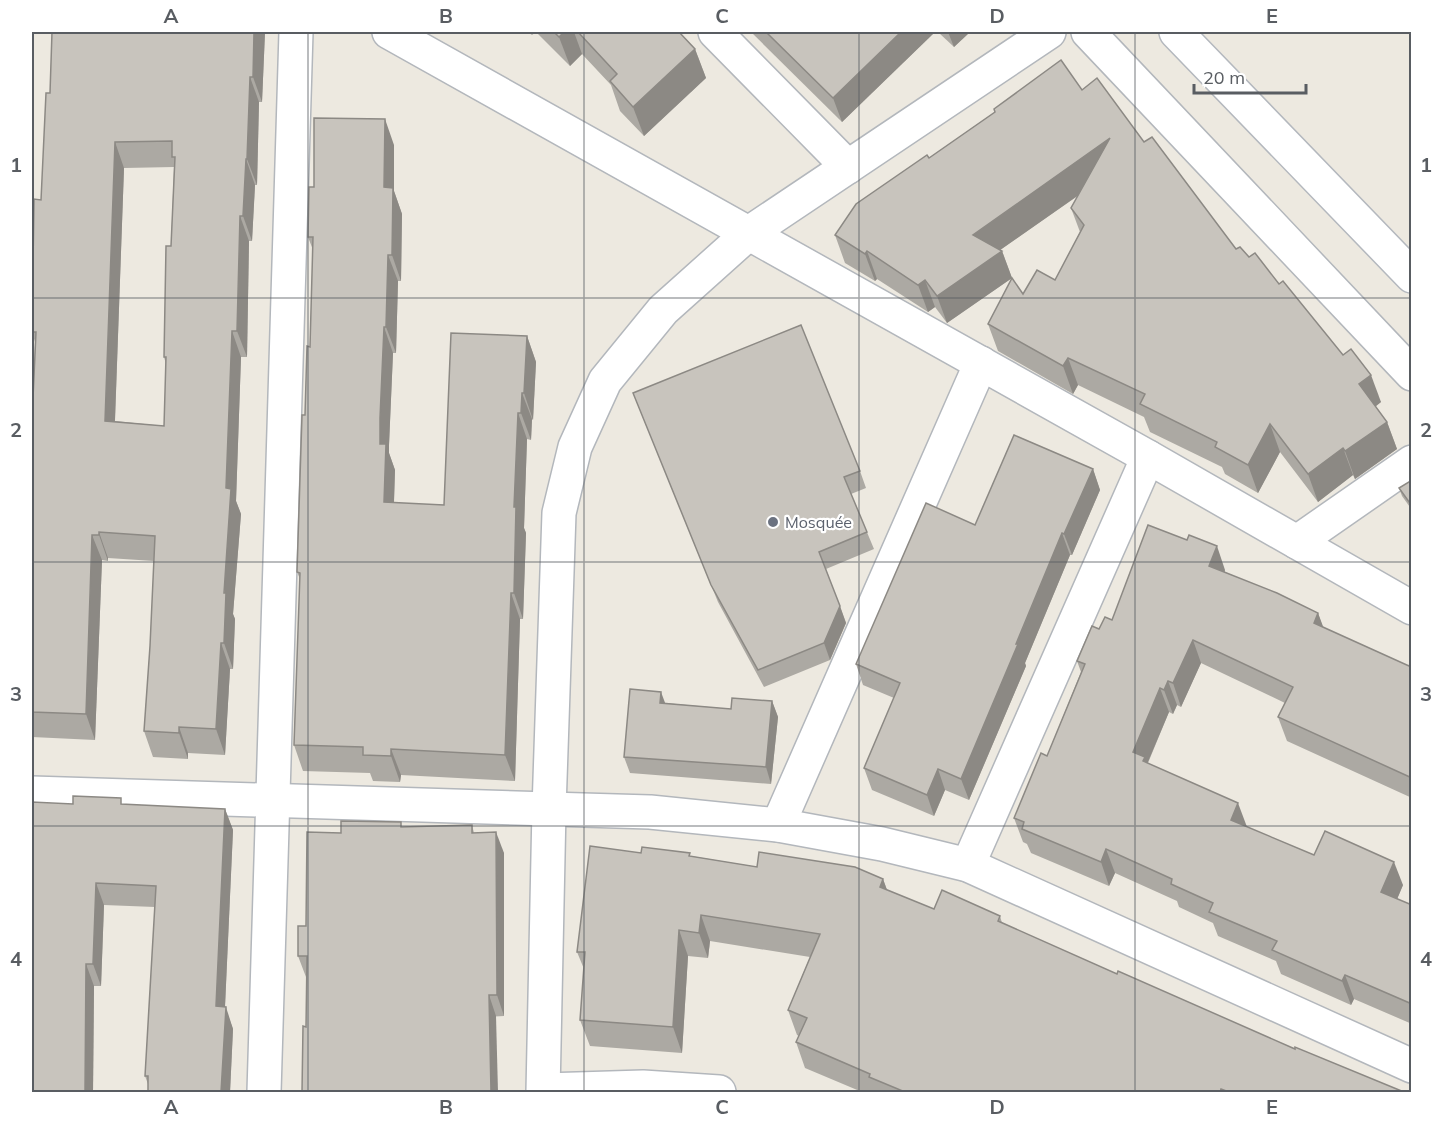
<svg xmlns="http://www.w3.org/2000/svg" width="1443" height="1124" font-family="Mulish,sans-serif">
	<rect width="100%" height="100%" fill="#ede9e0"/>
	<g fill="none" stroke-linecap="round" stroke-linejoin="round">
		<defs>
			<g id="minor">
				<path d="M389 32 1148 457 1412 608"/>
				<path d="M715 32 848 167"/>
				<path d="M1088 32 1412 374"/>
				<path d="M1297 542 1412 462"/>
				<path d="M32 793 650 812 778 825 882 844 968 865 1412 1066"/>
				<path d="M778 825 981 363"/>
				<path d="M968 865 1148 457"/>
				<path d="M544 1090 643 1087 719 1092"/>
				<path d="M264 1092 296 32"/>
				<path d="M543 1092 549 809 559 513 575 447 605 381 663 310 749 233 1049 32"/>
			</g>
			<path id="secondary" d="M1176 32 1412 276"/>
		</defs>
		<use href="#minor" stroke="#b3b7bc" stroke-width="36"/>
		<use href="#secondary" stroke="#b4b8be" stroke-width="36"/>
		<use href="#minor" stroke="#fff" stroke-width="33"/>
		<use href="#secondary" stroke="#fff" stroke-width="33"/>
	</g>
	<g fill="#aca9a3" fill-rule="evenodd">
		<path d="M52 32H265L262 102H259L257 185H255L252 241H249L247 357H241L236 501 241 514 233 614 235 619 233 669H230L225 755 188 753V759L153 757 144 731 150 646 154 561 108 558V561L102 560 95 740 32 737V420L35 342 32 332 41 200 50 93ZM174 167 171 246 164 357 166 364 164 426 115 421 124 168Z"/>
		<path d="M528 32H679L695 49 706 78 644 136 620 111 611 85 582 54 570 66 536 32 532 35Z"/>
		<path d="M751 32H935L842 122Z"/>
		<path d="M938 32H970L954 47Z"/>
		<path d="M1082 90 1144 142 1236 249 1249 257 1279 284 1381 402 1375 406 1387 422 1397 449 1355 479 1353 475 1318 502 1280 452 1258 493 1225 474 1222 467 1150 432 1144 417 1078 385 1073 394 998 351 988 324 1023 294 1055 280 1080 232 1071 208 1079 195 1000 250 1002 251 1012 278 947 323 935 307 928 312 877 279 875 281 845 263 835 235 929 158 995 112 994 109Z"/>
		<path d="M394 145V191L402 214 401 281H398L396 353H393L389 445V453L395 470 394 503 444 505 527 336 536 362 533 420 532 419 531 440 527 439 524 528 526 533 523 619H520L515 781 401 775 400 782 373 781 370 773 303 771 294 745 300 579 297 572 305 415 310 347 313 250 308 237 314 187Z"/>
		<path d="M633 393 860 471 866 488 851 494 874 549 826 569 846 623 830 660 764 687 718 602Z"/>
		<path d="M1093 469 1100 490 1072 555H1070L1025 663 1026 666 969 800 945 790 934 816 872 790 864 768 894 698 863 685 856 664 975 525Z"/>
		<path d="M1412 480V510L1402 496 1399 488Z"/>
		<path d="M1225 570V572L1318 613 1323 628 1409 666 1412 664V798L1287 741 1278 717 1285 703 1201 663 1181 707 1177 705 1173 714 1169 712 1148 763 1247 827 1314 855 1403 885 1397 899 1412 905V1024L1354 999 1351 1005 1281 974 1276 961 1218 936 1213 923 1179 907 1177 901 1115 873 1109 886 1031 853 1027 844 1023 842 1014 818 1047 756 1081 672 1077 661 1099 629 1112 620Z"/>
		<path d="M772 701 778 717 771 784 630 773 624 757 665 703 731 709Z"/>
		<path d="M73 804 225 809 233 830 225 1007 233 1029 230 1092H148V1084L145 1076 155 907 104 905 101 986H94L93 1092H32Z"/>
		<path d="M472 825 474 833 504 853V1016L306 1027 307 977H306L298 956 341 833 403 827Z"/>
		<path d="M641 853 691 856 757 867 883 879 887 890 934 909 1000 916 1002 923 1117 974 1295 1049 1404 1092H862L805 1068 796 1042 799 1036 797 1035 788 1010 810 957 710 941 708 958 688 956 682 1053 590 1046 580 1020 584 969 577 952Z"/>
	</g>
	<g fill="#8c8984">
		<path d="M254 32H265L262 102 253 77Z"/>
		<path d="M564 32H574L582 54 570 66 559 37Z"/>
		<path d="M901 32H935L842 122 833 98Z"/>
		<path d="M948 32H970L954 47Z"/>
		<path d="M695 49 706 78 644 136 633 107Z"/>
		<path d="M250 77 259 102 257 185 247 159Z"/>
		<path d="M385 119 394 145V191L402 214 401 281 392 255 384 187Z"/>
		<path d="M1110 138 1120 166 983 262 973 235Z"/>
		<path d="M115 142 124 168 114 446 105 421Z"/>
		<path d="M246 159 255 185 252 241 243 216Z"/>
		<path d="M240 216 249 241 247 357 237 331Z"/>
		<path d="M867 251 877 279 875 281 865 254Z"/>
		<path d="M1002 251 1012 278 947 323 937 296Z"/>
		<path d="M388 255 398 281 396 353 386 327Z"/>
		<path d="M925 280 935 307 928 312 918 285Z"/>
		<path d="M384 327 393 353 389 445V453L395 470 393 529 384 502 380 444V418Z"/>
		<path d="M232 331 241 357 236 501 241 514 233 614 235 619 233 669 224 643 226 488Z"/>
		<path d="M527 336 536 362 533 420 524 393Z"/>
		<path d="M1068 358 1078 385 1073 394 1063 366Z"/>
		<path d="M1371 375 1381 402 1369 412 1359 384Z"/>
		<path d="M522 393 532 419 531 440 521 413Z"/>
		<path d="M518 413 527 439 524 528 526 533 523 619 514 593V507Z"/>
		<path d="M1387 422 1397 449 1355 479 1345 451Z"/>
		<path d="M1270 424 1280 452 1258 493 1248 465Z"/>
		<path d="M1343 448 1353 475 1318 502 1308 474Z"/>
		<path d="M1093 469 1100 490 1072 555 1064 534Z"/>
		<path d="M99 532 108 558V561L99 535Z"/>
		<path d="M1062 533 1070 555 1025 663 1026 666 969 800 961 779Z"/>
		<path d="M92 535 102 560 95 740 86 714Z"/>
		<path d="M1217 546 1225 570 1218 590 1209 566Z"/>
		<path d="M511 593 520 619 515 781 505 755Z"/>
		<path d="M840 606 846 623 830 660 824 643Z"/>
		<path d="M1318 613 1327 637 1314 623Z"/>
		<path d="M1193 640 1201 663 1181 707 1173 683Z"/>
		<path d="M221 643 230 669 225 755 216 729Z"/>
		<path d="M1168 681 1177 705 1173 714 1164 690Z"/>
		<path d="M1160 688 1169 712 1147 764 1153 781 1133 752Z"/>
		<path d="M661 692 667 708 660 703Z"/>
		<path d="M772 701 778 717 771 784 766 767Z"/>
		<path d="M179 727 188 753V759L179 733Z"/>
		<path d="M391 749 401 775 400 782 391 756Z"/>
		<path d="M938 769 945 790 934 816 927 795Z"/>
		<path d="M1238 803 1247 827 1231 820Z"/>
		<path d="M225 809 233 830 224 1028 216 1006Z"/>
		<path d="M496 832 504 853V1016L497 995Z"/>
		<path d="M1106 849 1115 873 1109 886 1101 862Z"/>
		<path d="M1394 862 1403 885 1390 916 1381 892Z"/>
		<path d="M883 879 892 904 880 887Z"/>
		<path d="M96 883 104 905 101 986 93 964Z"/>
		<path d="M701 915 710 941 708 958 699 933Z"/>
		<path d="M679 930 688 956 682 1053 673 1027Z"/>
		<path d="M86 964 94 986 93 1092H85Z"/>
		<path d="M1345 975 1354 999 1351 1005 1342 981Z"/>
		<path d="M489 995 496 1016 498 1092H491Z"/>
		<path d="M226 1007 233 1029 230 1092H221Z"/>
	</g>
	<g fill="#c8c4bd" stroke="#8c8984" stroke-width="1.5" fill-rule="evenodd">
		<path d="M52 32H254L253 77H250L247 159H246L243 216H240L237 331H232L226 488 231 489 224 593H226L224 643H221L216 729 179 727V733L144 731 150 646 155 536 99 532V535H92L86 714 32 712V420L36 332H32L34 199 41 200 46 93H50ZM172 141V157H175L171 246H166L164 357H166L164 426 105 421 115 142Z"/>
		<path d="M554 32H564L559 37Z"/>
		<path d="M578 32H679L695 49 633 107 610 81 617 74Z"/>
		<path d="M766 32H901L833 98Z"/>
		<path d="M1061 60 1082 90 1097 78 1144 142 1152 137 1236 249 1240 247 1249 257 1255 253 1279 284 1283 281 1343 355 1351 349 1371 375 1359 384 1387 422 1345 451 1343 448 1308 474 1270 424 1248 465 1215 447 1217 442 1140 404 1145 394 1068 358 1063 366 988 324 1012 278 1023 294 1037 270 1055 280 1084 225 1071 208 1110 138 973 235 1002 251 937 296 925 280 918 285 867 251 865 254 835 235 856 204 927 155 929 158 995 112 994 109Z"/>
		<path d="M314 118 385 119 384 187 393 188 392 255H388L386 327H384L380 418V444H386L384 502 444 505 451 333 527 336 524 393H522L521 413H518L514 507H516L514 593H511L505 755 391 749V756L363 755V747L294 745 300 573 297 572 302 415H305L307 346 310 347 313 237H308L309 187H314Z"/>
		<path d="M801 325 860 471 844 477 867 532 819 552 840 606 824 643 758 670 711 585 633 393Z"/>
		<path d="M1014 435 1093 469 1064 534 1062 533 1016 644H1018L961 779 938 769 927 795 864 768 900 683 856 664 926 503 975 525Z"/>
		<path d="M1412 480V506L1399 488Z"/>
		<path d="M1148 525 1187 540 1189 535 1217 546 1209 566 1277 593 1318 613 1314 623 1409 666 1410 664H1412V778L1278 717 1293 687 1193 640 1173 683 1168 681 1164 690 1160 688 1133 752 1145 757 1143 761 1238 803 1231 820 1314 855 1325 831 1394 862 1381 892 1412 905V1004L1345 975 1342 981 1272 950 1277 941 1209 912 1213 903 1171 884 1172 879 1106 849 1101 862 1022 829 1024 822 1014 818 1041 753 1047 756 1085 664 1077 661 1092 626 1099 629 1105 617 1112 620Z"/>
		<path d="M630 689 661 692 660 703 731 709 732 698 772 701 766 767 624 757Z"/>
		<path d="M73 796 121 798V804L225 809 216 1006 226 1007 221 1092H148V1076H145L156 886 96 883 93 964H86L85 1092H32V802L73 804Z"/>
		<path d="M341 821 401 822V827L472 825V833L496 832 497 995H489L491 1092H302L303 1026 306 1027 307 956H298V926H306L307 832 341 833Z"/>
		<path d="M590 846 641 853 642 847 690 853 689 856 757 867 759 852 855 867 883 879 880 887 934 909 942 890 1000 916 998 921 1117 974 1118 971 1295 1049V1047L1404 1092H1229L1221 1089 1220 1092H905L869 1077 870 1074 796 1042 807 1018 788 1010 820 934 701 915 699 933 679 930 673 1027 580 1020 585 952H577Z"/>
	</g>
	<path fill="none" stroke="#595d62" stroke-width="1.5" stroke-opacity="0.55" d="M308 32V1092M584 32V1092M859 32V1092M1135 32V1092M32 298H1412M32 562H1412M32 826H1412"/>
	<circle fill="#6b7280" stroke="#fff" stroke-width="2" cx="773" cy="522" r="6"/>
	<g text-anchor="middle" stroke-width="4.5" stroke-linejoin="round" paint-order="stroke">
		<g font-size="16" fill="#5b616d" stroke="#fff" text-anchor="start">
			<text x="785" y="528">Mosquée</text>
		</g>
	</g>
	<rect width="1443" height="1124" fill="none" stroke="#ffffff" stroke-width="66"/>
	<path d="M1194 84v9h112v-9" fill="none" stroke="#595d62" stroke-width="3"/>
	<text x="1203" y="84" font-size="18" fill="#595d62" stroke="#ffffff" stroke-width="4.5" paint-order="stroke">20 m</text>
	<rect x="33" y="33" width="1377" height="1058" fill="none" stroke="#595d62" stroke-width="2"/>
	<g font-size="20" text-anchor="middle" font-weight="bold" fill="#595d62">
		<text x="171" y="23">A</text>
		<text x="446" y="23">B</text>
		<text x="722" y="23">C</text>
		<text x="997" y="23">D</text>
		<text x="1272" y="23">E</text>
		<text x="16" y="172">1</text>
		<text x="1426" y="172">1</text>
		<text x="16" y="437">2</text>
		<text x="1426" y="437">2</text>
		<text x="16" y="701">3</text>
		<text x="1426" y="701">3</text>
		<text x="16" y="966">4</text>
		<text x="1426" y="966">4</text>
		<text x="171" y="1114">A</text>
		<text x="446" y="1114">B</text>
		<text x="722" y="1114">C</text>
		<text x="997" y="1114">D</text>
		<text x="1272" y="1114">E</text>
	</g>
</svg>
